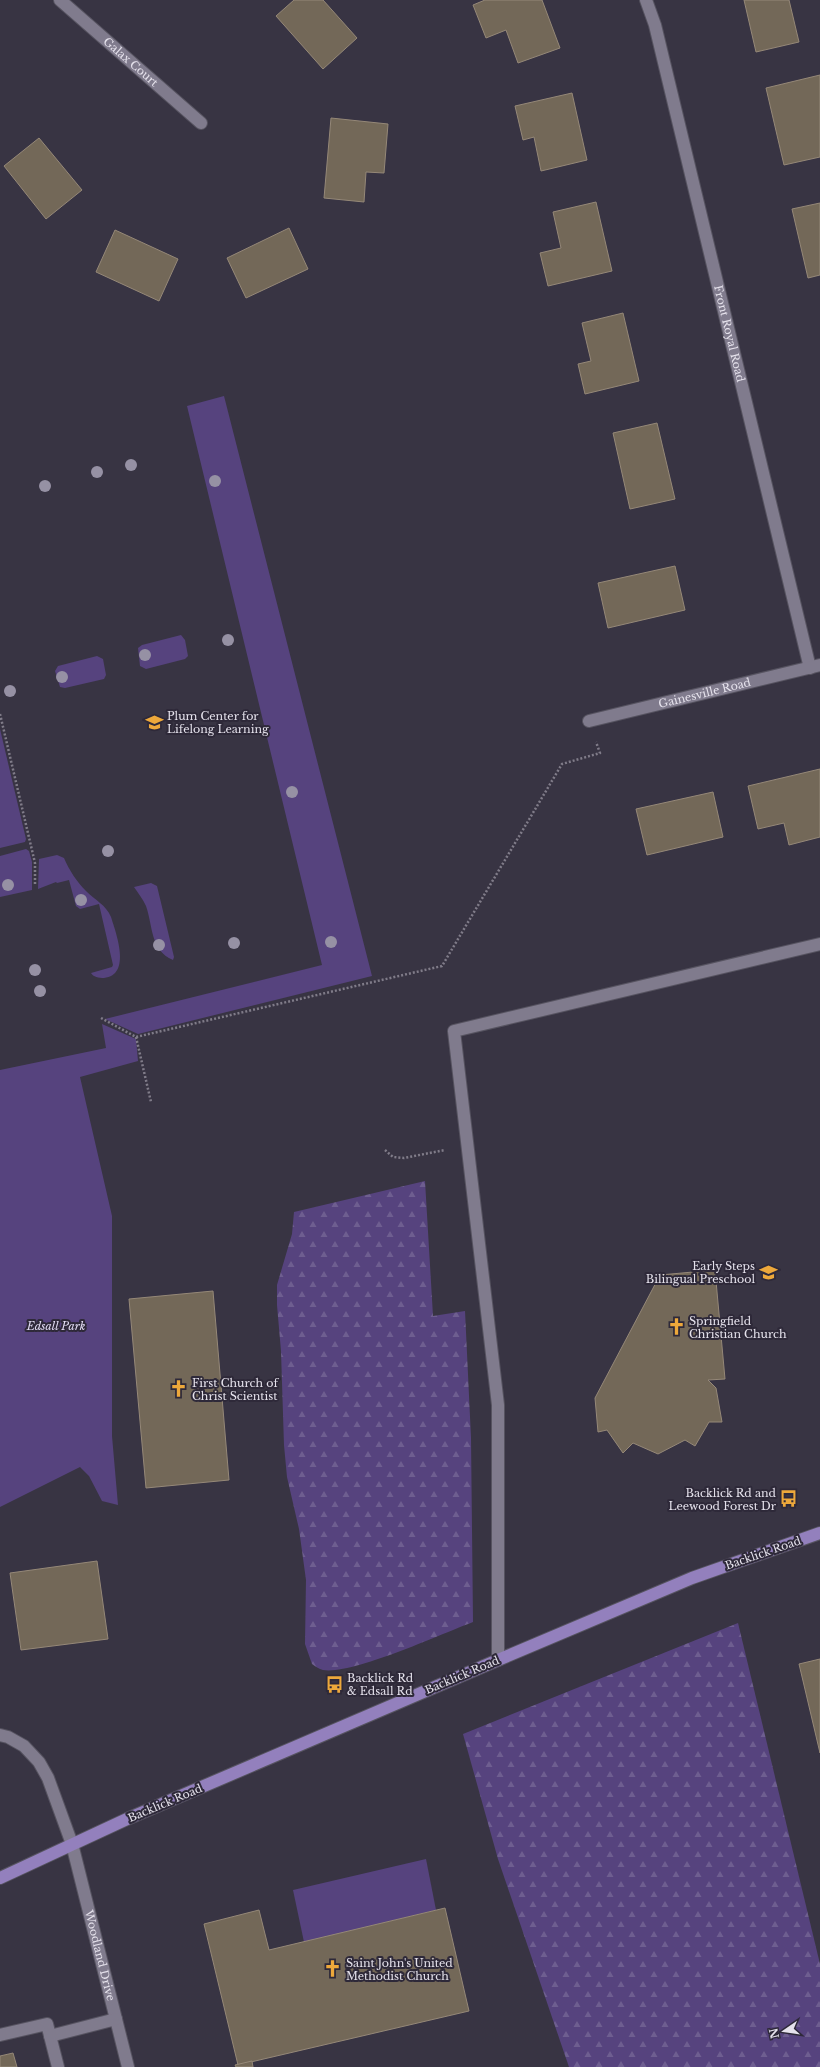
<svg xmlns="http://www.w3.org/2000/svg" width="820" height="2067" font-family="'Libre Baskerville',serif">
	<defs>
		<pattern id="forest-firs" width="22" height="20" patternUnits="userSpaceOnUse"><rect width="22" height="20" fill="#56437e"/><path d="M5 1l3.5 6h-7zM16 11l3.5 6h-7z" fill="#6e5e90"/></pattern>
	</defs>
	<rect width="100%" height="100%" fill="#383443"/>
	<g fill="#56437e">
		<path d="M224 396 372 976 138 1034 105 1019 322 965 187 406Z"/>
		<path d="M181 635 185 640 188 656 185 659 146 669 140 666 138 648 142 645Z"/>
		<path d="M97 656 103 659 106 675 104 679 65 688 60 687 55 671 58 666Z"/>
		<path d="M0 729 26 839 25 842 0 848Z"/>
		<path d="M26 849 29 851 32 862V890L0 897V856Z"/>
		<path d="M57 855 64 858C69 870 77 882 86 891 95 900 106 905 111 917 116 933 132 975 104 978 99 978 93 977 91 973L112 967 113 965 99 904 80 909 76 906 69 880 57 883 56 882 38 889 39 859Z"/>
		<path d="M151 883 157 886 174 957 173 960C150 950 153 926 146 906 143 899 138 893 134 887Z"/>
		<path d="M102 1024 136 1039 138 1061 80 1077 112 1216V1436L118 1505 102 1501 89 1476 80 1467 0 1507V1070L106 1048Z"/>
		<path d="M426 1859 436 1910 304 1942 293 1890Z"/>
	</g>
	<g fill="url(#forest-firs)">
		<path d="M425 1181 433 1316 465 1311 471 1438 473 1622C441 1634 352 1675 323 1670 319 1669 315 1666 312 1664L305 1644 306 1580 299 1529 287 1477 284 1445 281 1351 277 1305V1285L292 1234 294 1212Z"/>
		<path d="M738 1623 820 1964V2067H569L498 1859 463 1734Z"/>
	</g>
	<g fill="#736858" stroke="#958878">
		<path d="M294 0H323L357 38 323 69 276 16Z"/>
		<path d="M485 0H542L560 48 518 63 506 30 486 38 473 5Z"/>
		<path d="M744 0H789L799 42 756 52Z"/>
		<path d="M820 75V157L784 165 766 88Z"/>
		<path d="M572 93 587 160 541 171 534 137 523 140 515 106Z"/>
		<path d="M331 118 388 124 384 173 366 172 364 202 324 198Z"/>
		<path d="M39 138 82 190 46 219 4 166Z"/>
		<path d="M596 202 612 271 548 286 540 253 561 248 553 212Z"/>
		<path d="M820 203V275L808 278 792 209Z"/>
		<path d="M289 228 308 269 246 298 227 258Z"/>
		<path d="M115 230 178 259 159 301 96 272Z"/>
		<path d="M623 313 639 381 585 394 578 364 591 361 582 323Z"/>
		<path d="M657 423 675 499 630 509 613 433Z"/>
		<path d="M675 566 685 610 608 628 598 583Z"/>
		<path d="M820 769V837L789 845 784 823 758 829 748 786Z"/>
		<path d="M713 792 723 837 647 855 636 809Z"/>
		<path d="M715 1270 725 1379 708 1380 716 1388 722 1422H709L695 1446 685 1440 658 1454 633 1443 623 1453 607 1430 598 1432 595 1398 660 1275Z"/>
		<path d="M213 1291 229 1480 146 1488 129 1299Z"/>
		<path d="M97 1561 108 1639 21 1650 10 1573Z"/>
		<path d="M820 1659V1753L799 1664Z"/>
		<path d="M445 1908 469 2011 238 2065 204 1924 259 1910 269 1950Z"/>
		<path d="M13 2053 17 2067H0V2056Z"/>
		<path d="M252 2061 253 2067H236L235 2065Z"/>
	</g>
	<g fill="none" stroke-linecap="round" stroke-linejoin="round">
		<defs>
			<g id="minor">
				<path id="s1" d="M60 0 201 123"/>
				<path id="s2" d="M646 0 655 25 810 668"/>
				<path id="s3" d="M589 721 820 665"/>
				<path d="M498 1660V1405L454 1031 820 944"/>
				<path id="s4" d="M0 1735 8 1737 24 1746 39 1762 48 1778 72 1844 128 2067"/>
				<path d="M0 2035 47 2024 58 2067"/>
				<path d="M50 2036 116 2019"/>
			</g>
			<path id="major" d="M0 1878 127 1819 498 1660 692 1578 820 1533"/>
		</defs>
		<use href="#minor" stroke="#565360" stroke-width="14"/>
		<use href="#major" stroke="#565360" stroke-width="14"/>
		<g stroke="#807c89" stroke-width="2.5" stroke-dasharray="2 2" stroke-linecap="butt">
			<path d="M0 714 35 863V886"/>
			<path d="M101 1018 136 1037 442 966 562 764 600 753 596 742"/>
			<path d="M136 1037 151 1102"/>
			<path d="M385 1150 393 1157 404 1158 445 1150"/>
		</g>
		<use href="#minor" stroke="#807b8d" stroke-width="12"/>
		<use href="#major" stroke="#9380bd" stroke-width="12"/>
	</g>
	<g fill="#9691a4">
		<circle cx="131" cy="465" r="6"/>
		<circle cx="97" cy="472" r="6"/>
		<circle cx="215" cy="481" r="6"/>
		<circle cx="45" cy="486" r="6"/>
		<circle cx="228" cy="640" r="6"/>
		<circle cx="145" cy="655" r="6"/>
		<circle cx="62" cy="677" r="6"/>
		<circle cx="10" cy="691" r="6"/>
		<circle cx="292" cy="792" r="6"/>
		<circle cx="108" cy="851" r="6"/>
		<circle cx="8" cy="885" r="6"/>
		<circle cx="81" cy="900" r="6"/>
		<circle cx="331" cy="942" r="6"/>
		<circle cx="234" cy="943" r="6"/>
		<circle cx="159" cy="945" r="6"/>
		<circle cx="35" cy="970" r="6"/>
		<circle cx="40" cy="991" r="6"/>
	</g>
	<defs>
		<symbol id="school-bare" viewBox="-9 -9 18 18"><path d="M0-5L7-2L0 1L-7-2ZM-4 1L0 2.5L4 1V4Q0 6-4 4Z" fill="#eda83b" stroke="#2e2939" stroke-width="2.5" paint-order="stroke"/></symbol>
		<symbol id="church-bare" viewBox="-9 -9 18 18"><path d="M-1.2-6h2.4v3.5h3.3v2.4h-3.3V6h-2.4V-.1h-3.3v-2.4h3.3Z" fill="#eda83b" stroke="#2e2939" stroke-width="2.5" paint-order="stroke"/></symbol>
		<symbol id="bus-bare" viewBox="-9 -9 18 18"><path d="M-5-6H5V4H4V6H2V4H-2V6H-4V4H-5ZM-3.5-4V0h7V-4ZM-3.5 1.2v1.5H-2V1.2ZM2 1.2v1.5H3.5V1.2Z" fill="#eda83b" stroke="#2e2939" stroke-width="2.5" paint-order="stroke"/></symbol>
	</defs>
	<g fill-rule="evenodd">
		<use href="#school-bare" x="142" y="710" width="25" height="25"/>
		<use href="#school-bare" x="756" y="1260" width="25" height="25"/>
		<use href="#church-bare" x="664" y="1314" width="25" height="25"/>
		<use href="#church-bare" x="166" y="1376" width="25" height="25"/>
		<use href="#bus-bare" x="776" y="1486" width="25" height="25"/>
		<use href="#bus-bare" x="322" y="1672" width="25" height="25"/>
		<use href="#church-bare" x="320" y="1956" width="25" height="25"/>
	</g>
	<g text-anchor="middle" stroke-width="4" stroke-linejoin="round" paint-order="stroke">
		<g font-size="11" fill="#e5e2ec" stroke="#2e2939">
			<text dy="4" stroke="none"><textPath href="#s1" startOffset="94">Galax Court</textPath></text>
			<text dy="4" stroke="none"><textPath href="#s2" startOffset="344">Front Royal Road</textPath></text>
			<text dy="4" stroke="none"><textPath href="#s3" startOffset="119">Gainesville Road</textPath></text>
			<text transform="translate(763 1553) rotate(-19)" y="4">Backlick Road</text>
			<text transform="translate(462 1675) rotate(-23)" y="4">Backlick Road</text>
			<text transform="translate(165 1803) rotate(-23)" y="4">Backlick Road</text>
			<text dy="4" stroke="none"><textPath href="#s4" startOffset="252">Woodland Drive</textPath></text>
		</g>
		<g font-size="11" fill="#e5e2ec" stroke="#2e2939" text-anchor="start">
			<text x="167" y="720">Plum Center for<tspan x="167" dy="13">Lifelong Learning</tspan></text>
			<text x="755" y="1270" text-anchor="end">Early Steps<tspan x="755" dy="13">Bilingual Preschool</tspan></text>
			<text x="689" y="1325">Springfield<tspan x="689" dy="13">Christian Church</tspan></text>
			<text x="192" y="1387">First Church of<tspan x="192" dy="13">Christ Scientist</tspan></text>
			<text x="776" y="1497" text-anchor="end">Backlick Rd and<tspan x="776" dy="13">Leewood Forest Dr</tspan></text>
			<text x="347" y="1682">Backlick Rd<tspan x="347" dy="13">&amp; Edsall Rd</tspan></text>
			<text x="346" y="1967">Saint John's United<tspan x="346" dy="13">Methodist Church</tspan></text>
		</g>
		<g font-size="11" font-style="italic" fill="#e3ddf4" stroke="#2e2939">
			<text x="56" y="1330">Edsall Park</text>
		</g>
	</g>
	<g transform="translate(784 2031) rotate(257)" stroke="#2e2939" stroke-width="3" paint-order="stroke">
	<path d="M0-3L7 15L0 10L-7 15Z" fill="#e5e2ec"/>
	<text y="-6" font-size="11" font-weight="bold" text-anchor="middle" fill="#e5e2ec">N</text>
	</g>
</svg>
